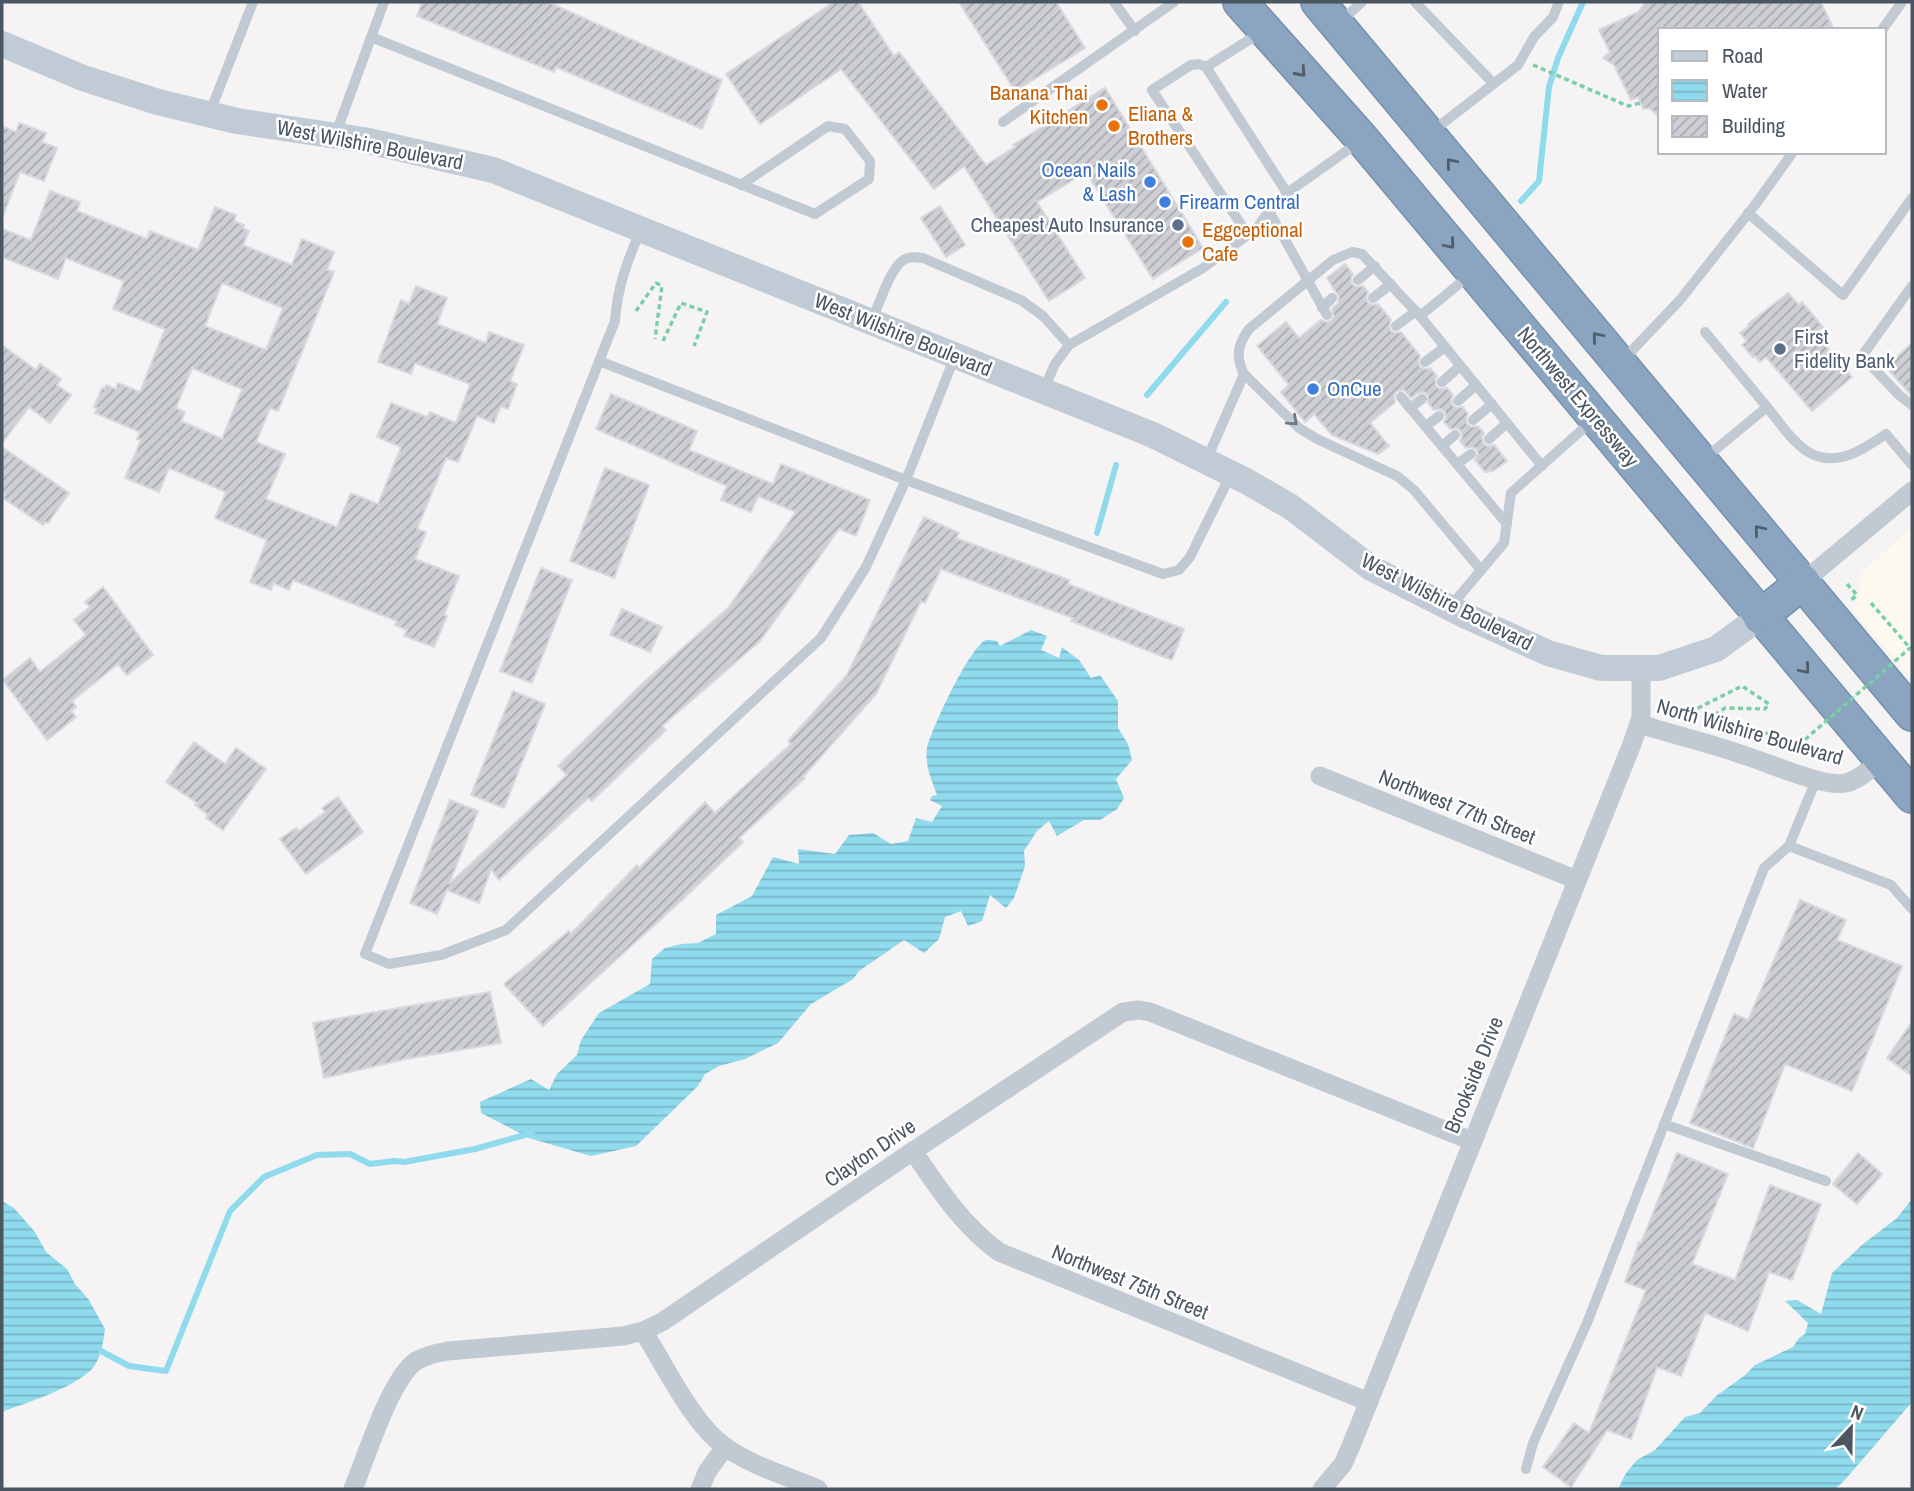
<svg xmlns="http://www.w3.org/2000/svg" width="1914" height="1491" font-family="'Archivo Narrow',sans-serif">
	<defs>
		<pattern id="water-rules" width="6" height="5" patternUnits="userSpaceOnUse" patternTransform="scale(1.75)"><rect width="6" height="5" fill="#90daee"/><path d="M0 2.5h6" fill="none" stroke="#78b4c4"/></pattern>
		<pattern id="building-hatch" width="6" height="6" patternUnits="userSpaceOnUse" patternTransform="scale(1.75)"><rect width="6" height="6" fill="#cdcfd5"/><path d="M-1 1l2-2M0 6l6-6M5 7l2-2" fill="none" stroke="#a8abb0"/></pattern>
	</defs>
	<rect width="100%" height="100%" fill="#f5f3f3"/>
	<path fill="#fdf9ef" d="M1912 527V678L1853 611 1858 600 1862 572Z"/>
	<g fill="url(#water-rules)">
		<path d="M1031 630 1047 636 1041 650 1059 658 1062 647 1079 660 1091 678 1100 675 1118 701V728L1128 744 1132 760 1116 779 1124 798 1117 809 1100 820H1084L1057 836 1049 821 1037 831 1024 851 1025 866 1014 898 1006 908 990 895 982 921 968 926 961 911 945 917 939 939 924 953 904 940 859 971 853 979 811 1004 778 1043 745 1059 719 1066 705 1074 698 1086 636 1146 591 1156 529 1138 481 1113 480 1102 531 1079 549 1090 557 1074 577 1055 581 1040 599 1013 650 984 652 959 665 948 681 944 698 943 716 934V915L752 896 773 857 799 864 798 849 835 854 849 835 873 833 891 844 908 841 916 818 932 822 942 806 930 800 932 796 937 795C932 781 924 764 927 748 931 730 970 646 986 640 990 639 994 641 997 641L1000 646Z"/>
		<path d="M1912 1199V1402L1843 1482 1835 1489H1618L1626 1473 1637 1460 1655 1450 1685 1417 1700 1413 1716 1396 1744 1376 1755 1365 1793 1347 1799 1338 1805 1334 1808 1323 1785 1301 1797 1300 1821 1314 1832 1273 1863 1244 1897 1218Z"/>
		<path d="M2 1201 14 1208 35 1232 46 1252 67 1269 75 1284 89 1300 105 1329C103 1343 101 1359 91 1370 71 1389 28 1402 2 1412Z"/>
	</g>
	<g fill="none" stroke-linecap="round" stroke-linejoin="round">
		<g stroke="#90daee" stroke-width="6">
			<path d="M1521 201 1539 181 1549 87 1558 58 1583 2"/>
			<path d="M1147 395 1226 302"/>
			<path d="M1097 533 1116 465"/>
			<path d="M101 1351 129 1366 166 1371 230 1211 264 1177 317 1155 350 1154 370 1164 394 1161 404 1162 475 1149 532 1133"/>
		</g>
	</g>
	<g fill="url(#building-hatch)" stroke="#d7d9de" stroke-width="2" fill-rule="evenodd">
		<path d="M422 2H548L722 80 702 129 556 67 554 72 417 16Z"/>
		<path d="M834 2H858L894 56 899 52 986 165 1015 147 1013 145 1105 88 1203 248 1153 279 1086 172 1037 202 1085 278 1049 301 964 166 934 189 841 69 760 124 726 74Z"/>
		<path d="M959 2H1056L1085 48 1015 91Z"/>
		<path d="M1646 2H1821L1834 30H1660V117L1649 108 1643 109 1638 97 1631 100 1614 65 1603 58 1610 52 1599 30 1638 12Z"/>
		<path d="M19 123 46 133 42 142 57 148 44 181 20 172 3 216 2 126 16 132Z"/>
		<path d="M50 191 80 202 77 211 147 239 150 231 198 250 215 207 236 215 234 221 244 225 243 228 249 231 243 245 292 265 302 239 334 252 327 270 334 272 278 411 270 408 256 442 285 454 266 499 337 527 351 493 378 504 401 447 377 437 391 403 427 417 430 412 456 423 470 384 415 363 411 374 378 362 401 300 409 304 416 286 447 298 437 324 486 343 489 332 524 345 510 381 517 384 508 409 501 406 494 423 477 416 458 462 446 458 417 529 426 532 415 559 459 576 444 615 447 616 434 647 404 636 407 630 395 625 397 621 293 580 289 590 273 583 271 590 250 582 267 540 215 518 226 492 169 468 159 492 125 478 141 440 137 439 140 432 95 413 97 408 94 407 102 388 105 389 106 385 116 389 118 383 140 392 165 329 113 309 124 281 66 258 58 279 2 257V229L31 240ZM222 283 283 308 266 350 205 326ZM192 368 242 389 222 439 181 421 185 412 176 408Z"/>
		<path d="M940 206 965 245 946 257 921 218Z"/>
		<path d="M1345 264 1353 274 1351 278 1352 284 1356 287 1363 286 1368 292 1366 298 1368 303 1373 305 1378 304 1391 320 1389 326 1391 331 1396 333 1401 332 1420 356 1418 362 1420 367 1425 369 1430 368 1437 376 1435 380 1436 386 1440 389 1447 388 1453 395 1451 399 1452 405 1456 408 1463 407 1468 414 1466 418 1467 424 1471 427 1478 426 1484 433 1482 437 1483 443 1487 446 1494 445 1507 461 1493 471 1485 472 1475 460 1478 454 1477 449 1471 447 1466 448 1460 441 1462 437 1461 431 1457 428 1450 429 1444 422 1446 418 1445 412 1441 409 1434 410 1428 403V395L1424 392 1418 393 1411 398 1404 390 1397 391 1394 395 1395 402 1370 423 1389 446 1378 454 1332 435 1314 414 1305 422 1281 392 1289 385 1257 346 1286 322 1299 338 1321 320 1326 322 1331 321 1334 316 1332 309 1338 303 1339 297 1327 278Z"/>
		<path d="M1788 293 1799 305 1802 302 1823 327 1815 333 1852 377 1812 411 1766 357 1760 362 1755 356 1753 357 1742 345 1747 341 1740 333 1749 326 1748 324Z"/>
		<path d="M1912 343V396L1886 367Z"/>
		<path d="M2 345 36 370 40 364 61 379 57 385 71 395 50 423 29 407 2 443Z"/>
		<path d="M611 394 697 431 689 450 773 484 781 464 870 500 856 536 839 529 760 641 662 726 666 730 592 801 588 798 499 880 491 869 479 903 447 890 437 914 410 903 450 800 478 811 449 884 567 775 558 766 643 683 728 608 796 512 758 496 751 512 721 500 727 486 596 429Z"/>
		<path d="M2 447 69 493 48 523 45 522 43 525 3 498 5 494 2 491Z"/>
		<path d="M605 468 649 485 614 578 570 561Z"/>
		<path d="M924 517 959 533 956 538 1069 580 1068 584 1184 629 1172 660 1071 621 1073 618 941 569 925 603 921 601 876 694 803 777 805 778 739 838 743 842 683 899 543 1026 504 984 569 931 571 934 637 865 639 868 705 802 715 813 791 744 788 741 847 675Z"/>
		<path d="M541 568 572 580 532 683 500 671Z"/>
		<path d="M103 587 153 655 127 675 118 664 72 701 76 707 71 711 76 717 47 740 3 680 30 658 40 672 86 635 74 620 90 607 85 602Z"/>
		<path d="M622 609 662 627 650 652 610 635Z"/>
		<path d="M513 691 545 704 504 808 471 795Z"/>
		<path d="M194 742 225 764 236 748 266 769 223 830 206 818 208 815 195 805 197 803 166 782Z"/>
		<path d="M338 797 363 832 306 874 280 839 296 828 299 831 325 812 322 808Z"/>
		<path d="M1800 900 1846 920 1837 940 1902 966 1852 1091 1785 1064 1753 1148 1690 1123 1734 1014 1748 1020Z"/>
		<path d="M490 992 501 1043 406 1059 324 1078 313 1023Z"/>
		<path d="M1912 1022V1076L1887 1058Z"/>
		<path d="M1677 1153 1728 1174 1692 1264 1735 1280 1770 1185 1821 1204 1792 1280 1769 1272 1748 1331 1705 1313 1681 1376 1657 1367 1631 1439 1607 1430 1571 1487 1543 1467 1574 1423 1589 1433 1646 1290 1625 1282 1639 1242 1641 1243Z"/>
		<path d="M1858 1153 1882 1174 1857 1204 1833 1184Z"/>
	</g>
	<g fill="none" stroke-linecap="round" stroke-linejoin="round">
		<defs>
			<g id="highway">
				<path d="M1240 2 1362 139 1912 796"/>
				<path d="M1318 2 1912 714"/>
				<path d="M1760 617 1803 582"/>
			</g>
		</defs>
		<use href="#highway" stroke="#7690ad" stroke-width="36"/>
		<g stroke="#7ad0a6" stroke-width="3.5" stroke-dasharray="5 3.5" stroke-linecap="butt">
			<path d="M1533 65 1628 106 1641 103"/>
			<path d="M636 311 656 283 662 286 655 339"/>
			<path d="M663 341 681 303 707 312 694 346"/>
			<path d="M1847 584 1857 595 1851 600"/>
			<path d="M1871 603 1910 648"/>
			<path d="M1671 711 1690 712"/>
		</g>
		<g stroke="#c1cad2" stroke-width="10">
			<path d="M1114 2 1135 31"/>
			<path d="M1415 2 1493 83"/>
			<path d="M1340 22 1362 2"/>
			<path d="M1882 30 1902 2"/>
			<path d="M1260 33 1206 67 1287 193"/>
			<path d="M371 37 815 214 869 179 870 161 845 129 828 126 741 185"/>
			<path d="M1206 67 1199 64 1191 65 1152 90 1248 235"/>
			<path d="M210 112 253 2"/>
			<path d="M1003 122 1174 2"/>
			<path d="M1434 130 1518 65 1534 37 1553 17 1559 2"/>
			<path d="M335 136 384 2"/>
			<path d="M1748 213 1843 295 1912 198"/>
			<path d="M640 232C627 261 617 289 615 321L365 954 389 964 441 955 506 930 821 638 866 567 906 480 955 356"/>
			<path d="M1470 275 1420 316 1542 466"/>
			<path d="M1358 280 1375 266"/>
			<path d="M1912 286 1862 356 1899 395 1912 405"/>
			<path d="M1373 298 1391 284"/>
			<path d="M1322 308 1332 298"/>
			<path d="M1327 315 1269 211 1287 193 1359 142"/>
			<path d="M871 321C879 306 889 271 902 261 909 256 916 257 923 258L1021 300 1043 316 1069 345"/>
			<path d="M1396 326 1416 311"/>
			<path d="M599 361 906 480 1163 574 1179 570 1190 557 1231 474"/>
			<path d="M1622 361 1680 300 1755 205 1793 152"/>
			<path d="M1425 362 1445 347"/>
			<path d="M1244 374 1299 428 1317 439 1397 476 1414 490 1481 570"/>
			<path d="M1442 382 1460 366"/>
			<path d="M1044 389 1055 364 1069 345 1203 268 1257 228 1269 211"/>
			<path d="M1401 397 1507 524"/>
			<path d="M1458 401 1476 385"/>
			<path d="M1767 407C1777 419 1785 432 1796 442 1826 473 1857 454 1886 434L1912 465"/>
			<path d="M1410 408 1422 399"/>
			<path d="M1473 420 1492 404"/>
			<path d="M1426 426 1439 416"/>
			<path d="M1489 439 1507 423"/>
			<path d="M1442 446 1455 435"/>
			<path d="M1207 459 1244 374C1235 356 1238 344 1249 329L1333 260 1352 252 1362 254 1420 316"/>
			<path d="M1704 459 1767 407 1705 332"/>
			<path d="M1457 464 1471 454"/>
			<path d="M1450 607 1504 543 1511 493 1593 420"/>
			<path d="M1816 780 1789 846 1891 885 1912 909"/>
			<path d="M1664 1124 1826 1181"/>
			<path d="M1526 1469 1533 1443 1587 1323 1764 868 1789 846"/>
		</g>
		<g stroke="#c1cad2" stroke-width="19">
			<path d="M1803 582 1912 491"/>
			<path d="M1640 724C1674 735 1709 743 1743 755 1767 762 1824 788 1846 783 1859 780 1872 767 1882 760"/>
			<path d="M1320 776 1577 880"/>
			<path d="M913 1151C939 1189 962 1225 999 1252L1369 1402"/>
			<path d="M643 1331C665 1365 692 1423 724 1446 751 1466 788 1476 818 1489"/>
			<path d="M353 1489C366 1458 390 1379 416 1361 426 1355 436 1353 448 1351L623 1336 643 1331 662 1322 913 1151 1123 1012 1139 1010 1150 1012 1472 1141"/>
			<path d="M700 1489 707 1472 725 1447"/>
			<path d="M1322 1489 1343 1464 1351 1446 1632 744 1641 717V669"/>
		</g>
		<path stroke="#c1cbd6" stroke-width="26" d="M2 44 83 78 158 102 237 121 364 140 493 170 1153 435 1246 481 1291 507 1371 568 1466 616 1548 653 1601 668H1659L1716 649 1760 617"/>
		<use href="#highway" stroke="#8ba5c1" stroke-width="33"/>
		<path stroke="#7ad0a6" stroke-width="3.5" stroke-dasharray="5 3.5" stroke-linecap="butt" d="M1690 712 1742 686 1769 704 1765 709 1725 708 1716 714V719L1801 743 1910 648 1912 650"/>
	</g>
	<defs><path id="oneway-chevron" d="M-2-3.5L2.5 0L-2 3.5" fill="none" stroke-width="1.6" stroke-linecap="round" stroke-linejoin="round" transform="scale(1.75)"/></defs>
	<g stroke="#505e6b">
		<use href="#oneway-chevron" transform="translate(1301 72) rotate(48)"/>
		<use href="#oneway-chevron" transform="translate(1451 163) rotate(-130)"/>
		<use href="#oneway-chevron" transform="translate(1450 244) rotate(50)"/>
		<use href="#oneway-chevron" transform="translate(1597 337) rotate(-130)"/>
		<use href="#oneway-chevron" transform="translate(1759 530) rotate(-130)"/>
		<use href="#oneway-chevron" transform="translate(1805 669) rotate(50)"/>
	</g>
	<use stroke="#6e7983" href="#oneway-chevron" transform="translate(1293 421) rotate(42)"/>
	<g fill="#e8710a" stroke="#fff" stroke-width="2.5">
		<circle cx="1102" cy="105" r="7"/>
		<circle cx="1114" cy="126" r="7"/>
		<circle cx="1188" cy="242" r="7"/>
	</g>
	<g fill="#3f7fe0" stroke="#fff" stroke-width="2.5">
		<circle cx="1150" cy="182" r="7"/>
		<circle cx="1165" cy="202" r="7"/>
		<circle cx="1313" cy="389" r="7"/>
	</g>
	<g fill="#5c6f8a" stroke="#fff" stroke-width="2.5">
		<circle cx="1178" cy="225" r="7"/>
		<circle cx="1780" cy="349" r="7"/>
	</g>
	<g text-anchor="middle" stroke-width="5" stroke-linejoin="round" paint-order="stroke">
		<g font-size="21" fill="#c56008" stroke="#fff" text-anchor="start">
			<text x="1088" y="100" text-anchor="end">Banana Thai<tspan x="1088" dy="24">Kitchen</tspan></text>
			<text x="1128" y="121">Eliana &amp;<tspan x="1128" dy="24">Brothers</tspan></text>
			<text x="1202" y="237">Eggceptional<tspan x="1202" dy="24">Cafe</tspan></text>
		</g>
		<g font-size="21" fill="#4a5661" stroke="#fff">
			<text transform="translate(370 145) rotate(11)" y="7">West Wilshire Boulevard</text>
			<text transform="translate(903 335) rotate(22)" y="7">West Wilshire Boulevard</text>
			<text transform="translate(1578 397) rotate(50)" y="7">Northwest Expressway</text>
			<text transform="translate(1447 602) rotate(27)" y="7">West Wilshire Boulevard</text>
			<text transform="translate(1750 732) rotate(16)" y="7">North Wilshire Boulevard</text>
			<text transform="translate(1457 807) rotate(22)" y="7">Northwest 77th Street</text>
			<text transform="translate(1474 1075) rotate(-68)" y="7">Brookside Drive</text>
			<text transform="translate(870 1153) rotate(-34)" y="7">Clayton Drive</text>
			<text transform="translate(1130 1282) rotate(22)" y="7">Northwest 75th Street</text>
		</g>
		<g font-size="21" fill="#366cbe" stroke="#fff" text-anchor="start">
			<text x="1136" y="177" text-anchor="end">Ocean Nails<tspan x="1136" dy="24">&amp; Lash</tspan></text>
			<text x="1179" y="209">Firearm Central</text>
			<text x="1327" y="396">OnCue</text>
		</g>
		<g font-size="21" fill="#4e5e75" stroke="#fff" text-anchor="end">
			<text x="1164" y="232">Cheapest Auto Insurance</text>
			<text x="1794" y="344" text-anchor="start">First<tspan x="1794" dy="24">Fidelity Bank</tspan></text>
		</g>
	</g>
	<rect width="1914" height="1491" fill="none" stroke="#4a5661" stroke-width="7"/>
	<rect x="1658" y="28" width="228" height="126" fill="#ffffff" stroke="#b7bbc0" stroke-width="2"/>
	<rect x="1672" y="51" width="35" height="10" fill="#c1cbd6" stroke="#b7bbc0" stroke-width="2"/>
	<text x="1722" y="63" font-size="21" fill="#4a5661">Road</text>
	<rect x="1672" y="80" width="35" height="21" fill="url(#water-rules)" stroke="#b7bbc0" stroke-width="2"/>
	<text x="1722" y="98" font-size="21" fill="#4a5661">Water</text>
	<rect x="1672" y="116" width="35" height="21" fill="url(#building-hatch)" stroke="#b7bbc0" stroke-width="2"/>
	<text x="1722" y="133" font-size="21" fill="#4a5661">Building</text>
	<g transform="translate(1851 1428) rotate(22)" stroke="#ffffff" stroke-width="5" paint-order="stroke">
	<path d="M0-5L12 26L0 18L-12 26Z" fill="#4a5661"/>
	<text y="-10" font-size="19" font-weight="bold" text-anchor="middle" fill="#4a5661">N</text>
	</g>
</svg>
